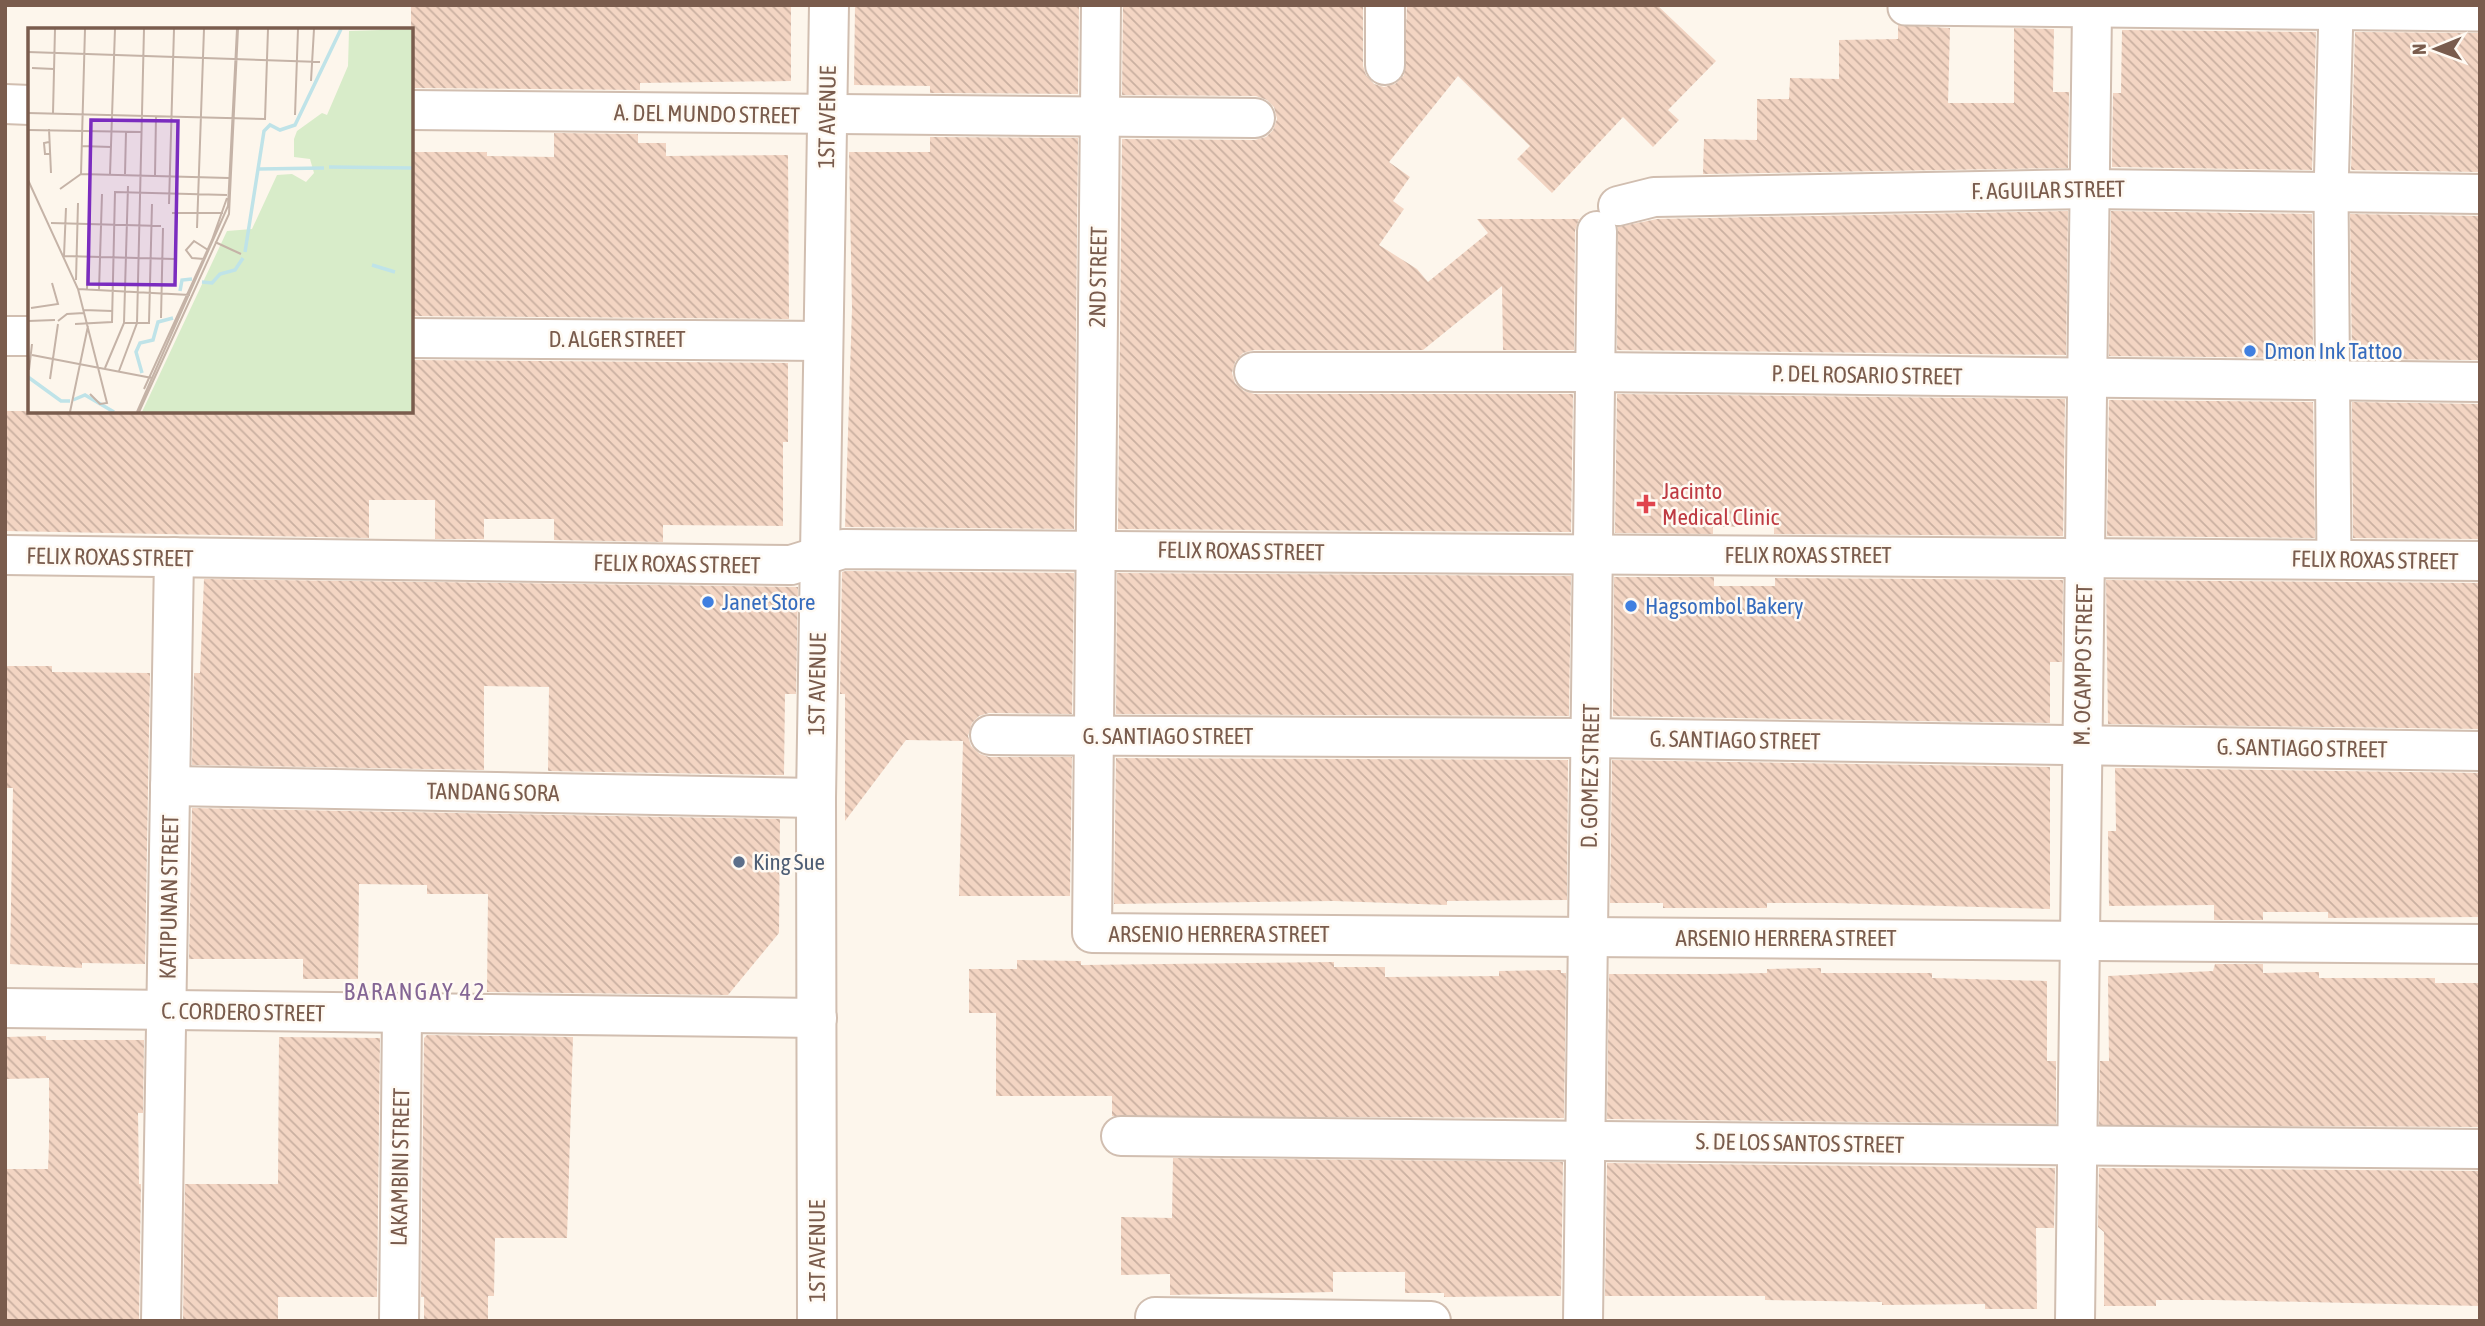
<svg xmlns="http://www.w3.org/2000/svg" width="2485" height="1326" font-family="'Asap Condensed',sans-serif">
	<defs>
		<pattern id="building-back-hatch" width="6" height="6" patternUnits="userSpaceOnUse" patternTransform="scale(1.75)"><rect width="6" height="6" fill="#f3d5c3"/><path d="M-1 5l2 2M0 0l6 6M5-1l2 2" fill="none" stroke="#cab0a1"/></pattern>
	</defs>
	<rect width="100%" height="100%" fill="#fdf6ec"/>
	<g fill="url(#building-back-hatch)">
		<path d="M411 5H791V81L640 83V90L411 88Z"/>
		<path d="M855 5H1079L1078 94 930 93V86L854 85Z"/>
		<path d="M1123 5H1363V66L1366 75 1374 84 1384 87 1395 84 1404 75 1407 5H1657L1716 61 1668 110 1679 120 1653 147 1623 117 1552 193 1517 159 1530 146 1458 76 1389 162 1410 177 1393 201 1404 209 1379 245 1417 269 1428 282 1488 233 1477 219H1579L1575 231 1574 350H1503L1502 286 1423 350H1254L1243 353 1235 362 1232 373 1235 383 1244 391 1254 394H1573L1571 532 1118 529 1122 139 1255 140 1266 137 1273 130 1277 119 1274 107 1267 100 1256 96 1122 95Z"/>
		<path d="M1898 25 1950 28 1948 103H2014V28L2054 29 2053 92H2069L2068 168 1703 174 1704 139 1757 140V99H1789L1790 78 1839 79V40L1898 39Z"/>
		<path d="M2122 30 2316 32 2312 170 2112 167 2113 93H2121Z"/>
		<path d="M2355 32 2480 33V172L2351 170Z"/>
		<path d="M554 133 638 134V143H666V156L788 155 789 319 411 316V152H487V156L554 157Z"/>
		<path d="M930 137 1078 138 1074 529 845 527 852 309 849 152H930Z"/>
		<path d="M2068 211 2066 355 1617 350 1618 227 1657 219Z"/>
		<path d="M2111 211 2312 214 2313 358 2109 356Z"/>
		<path d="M2350 214 2480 216V360L2352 359Z"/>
		<path d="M411 360 788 363V442H783V526L663 525V542L554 540V519H484V539H435V500H369V538L5 531V411H411Z"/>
		<path d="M1617 394 2065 399 2063 536 1774 534V526L1713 527V534L1615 533Z"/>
		<path d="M2109 400 2313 402 2315 538 2107 536Z"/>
		<path d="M2352 402 2480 404V539L2353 538Z"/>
		<path d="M846 571 1074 573 1072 714 989 713 979 716 972 723 968 736 971 746 980 754 989 757H1072L1070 896H959L963 741 906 740 845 821V694H840L842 572Z"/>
		<path d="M1117 573 1571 576 1569 716 1116 714Z"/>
		<path d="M1614 577H1714V586H1775V578L2063 580 2062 662H2050V723L1613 716Z"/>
		<path d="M204 579 798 587 796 694H785L784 775 548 771 549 687 484 686V770L192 765 194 673H200Z"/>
		<path d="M2106 580 2480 583V729L2108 724Z"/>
		<path d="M5 666H52V672L150 673 145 964 82 963V968L10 964 13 788H5Z"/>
		<path d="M1116 758 1568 760 1567 900 1447 901V905L1334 901 1114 904Z"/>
		<path d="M1612 760 2050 767V909L1835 903H1767V908H1663V903H1610Z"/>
		<path d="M2115 768 2480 773V917L2328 918V912H2263V920H2214V905L2109 906 2108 831H2116Z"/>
		<path d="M192 808 780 819 779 933 728 995 487 992 488 894H427V885L359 884 358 979H303V959H189Z"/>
		<path d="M1017 960 1081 961V965L1334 962V967H1385V977L1499 976V971L1561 970V973H1566L1564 1118 1112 1116V1096H996V1013H969V969H1017Z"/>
		<path d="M2215 964H2263V973L2319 972V978H2435V983H2480V1127L2099 1125 2100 1061H2109L2108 976 2213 971Z"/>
		<path d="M1821 968V973H1932V978L2047 981V1061H2056V1124L1607 1119 1609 974H1714L1767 973V969Z"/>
		<path d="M427 1035 573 1037 567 1238H495L494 1296H488V1321H424V1297H421L424 1038Z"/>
		<path d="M46 1036V1040H144L143 1113H138L139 1184H141L139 1321H5V1169H48L49 1142V1078L5 1079V1037Z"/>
		<path d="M279 1037 380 1038 377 1297H278V1321H183L185 1184H278Z"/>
		<path d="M1173 1158 1563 1162 1561 1296 1444 1297V1293H1405V1272H1333V1292L1170 1295V1274L1121 1275V1217L1172 1218Z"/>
		<path d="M1607 1163 2055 1168 2054 1228H2036L2037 1309H1985V1304L1882 1305V1302L1765 1300V1296H1605Z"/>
		<path d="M2099 1168 2480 1171V1306L2215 1300H2156V1306H2104V1232L2098 1227Z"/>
	</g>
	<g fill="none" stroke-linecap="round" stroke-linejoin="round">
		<defs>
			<g id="pedestrian">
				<path d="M1905 8 2480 14"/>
				<path d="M2334 559 2331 192 2336 12"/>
			</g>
			<g id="minor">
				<path d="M1101 5 1092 933 2480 944"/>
				<path d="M1385 5V65"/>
				<path d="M5 104 30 105"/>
				<path d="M411 110 1255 118"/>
				<path d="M1618 206 1654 197 2090 189 2480 194"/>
				<path d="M5 336H30"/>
				<path d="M411 338 823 341"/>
				<path d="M1254 372H1595L2480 382"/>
				<path d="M5 555 791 565 843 549 2480 561"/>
				<path d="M990 735 1590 738 2480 751"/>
				<path d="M170 786 816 798"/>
				<path d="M5 1008 817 1018"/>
				<path d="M1121 1136C1574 1139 2027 1148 2480 1149"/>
				<path d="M1155 1317 1431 1321"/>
				<path d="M161 1321 174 557"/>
				<path d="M399 1321 402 1014"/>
				<path d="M817 1321 816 798 829 5"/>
				<path d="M1583 1321 1597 231"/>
				<path d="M2075 1321 2092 10"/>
			</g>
		</defs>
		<use href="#pedestrian" stroke="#d1beb0" stroke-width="37"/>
		<use href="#minor" stroke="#d1beb0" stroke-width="42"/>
		<use href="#pedestrian" stroke="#fff" stroke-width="33"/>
		<use href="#minor" stroke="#fff" stroke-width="38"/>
	</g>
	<g fill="#3f7fe0" stroke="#fffaf3" stroke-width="2.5">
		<circle cx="2250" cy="351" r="7"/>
		<circle cx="708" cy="602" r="7"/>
		<circle cx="1631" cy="606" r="7"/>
	</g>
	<path fill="#e0444e" stroke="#fffaf3" stroke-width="2.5" d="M1642.5 493.5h7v7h7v7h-7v7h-7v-7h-7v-7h7z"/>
	<circle fill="#5c6f8a" stroke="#fffaf3" stroke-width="2.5" cx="739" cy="862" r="7"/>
	<g text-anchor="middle" stroke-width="5" stroke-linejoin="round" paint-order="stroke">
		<g font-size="23" fill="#7a5c4d" stroke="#fffaf3">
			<text transform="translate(707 114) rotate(1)" y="8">A. DEL MUNDO STREET</text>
			<text transform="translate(827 117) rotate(-89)" y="8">1ST AVENUE</text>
			<text transform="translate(2048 190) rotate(-1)" y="8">F. AGUILAR STREET</text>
			<text transform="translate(1098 277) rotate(-89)" y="8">2ND STREET</text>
			<text x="617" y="347">D. ALGER STREET</text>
			<text transform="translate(1867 375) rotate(1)" y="8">P. DEL ROSARIO STREET</text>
			<text transform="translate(1241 551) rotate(1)" y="8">FELIX ROXAS STREET</text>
			<text x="1808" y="563">FELIX ROXAS STREET</text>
			<text transform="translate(110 557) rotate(1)" y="8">FELIX ROXAS STREET</text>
			<text transform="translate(2375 560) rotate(1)" y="8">FELIX ROXAS STREET</text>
			<text transform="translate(677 564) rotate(1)" y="8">FELIX ROXAS STREET</text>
			<text transform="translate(2083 665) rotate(-89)" y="8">M. OCAMPO STREET</text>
			<text transform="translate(817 684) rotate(-89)" y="8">1ST AVENUE</text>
			<text x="1168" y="744">G. SANTIAGO STREET</text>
			<text transform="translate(1735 740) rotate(1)" y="8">G. SANTIAGO STREET</text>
			<text transform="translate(2302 748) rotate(1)" y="8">G. SANTIAGO STREET</text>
			<text transform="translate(1590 776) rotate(-89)" y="8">D. GOMEZ STREET</text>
			<text transform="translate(493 792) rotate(1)" y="8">TANDANG SORA</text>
			<text transform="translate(169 897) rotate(-89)" y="8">KATIPUNAN STREET</text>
			<text x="1219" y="942">ARSENIO HERRERA STREET</text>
			<text x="1786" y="946">ARSENIO HERRERA STREET</text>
			<text transform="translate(243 1012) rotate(1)" y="8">C. CORDERO STREET</text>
			<text transform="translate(1800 1143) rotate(1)" y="8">S. DE LOS SANTOS STREET</text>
			<text transform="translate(400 1167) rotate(-89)" y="8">LAKAMBINI STREET</text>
			<text transform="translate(817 1251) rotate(-90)" y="8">1ST AVENUE</text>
		</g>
		<g font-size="23" fill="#366cbe" stroke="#fffaf3" text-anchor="start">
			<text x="2264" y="359">Dmon Ink Tattoo</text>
			<text x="722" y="610">Janet Store</text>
			<text x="1645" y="614">Hagsombol Bakery</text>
		</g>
		<g font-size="23" fill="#be3a42" stroke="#fffaf3" text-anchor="start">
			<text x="1662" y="499">Jacinto<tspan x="1662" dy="26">Medical Clinic</tspan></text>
		</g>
		<g font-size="23" fill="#4e5e75" stroke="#fffaf3" text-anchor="start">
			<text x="753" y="870">King Sue</text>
		</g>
		<g font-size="24" letter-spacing="2" fill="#846695" stroke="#fffaf3">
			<text x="415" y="1000">BARANGAY 42</text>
		</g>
	</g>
	<g transform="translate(28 28)">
		<rect width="385" height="385" fill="#fdf6ec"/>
		<path d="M385 1V384H114L199 203 224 201 249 147 264 146 278 154 286 145 282 131 266 129V111L269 103 294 85 299 87 320 38 321 3Z" fill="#d8ecc9"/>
		<path fill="none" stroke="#bfe3e8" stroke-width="3.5" d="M301 139 385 140M231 141 296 140M217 224 236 103 242 97 252 102 267 97 313 1M344 237 367 244M174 254 184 255 192 246 207 242 215 230M152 263 154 252 164 251M114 345 108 324 112 315 125 312 130 294 145 290M0 349 33 373H42M45 372 57 367 86 384"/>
		<path fill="none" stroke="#c5b3a7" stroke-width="2" d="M0 24 292 34M4 40 26 41M283 53 286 1M0 85 237 91 240 1M25 85 27 1M267 87 270 1M21 101 23 145M0 102 113 104M21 114 16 115 17 126H22M53 118 83 119M53 146 57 1M82 146 87 1M97 146 98 104M127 147 128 88M0 152 50 261 79 375 72 376 62 366M32 161 53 146 201 150M141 176 146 1M38 180 36 228 147 231M144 185H195M23 195 133 198M169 200 176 1M187 214 213 226M176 231 164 230 158 222 166 213 180 222M48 252 50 175M50 261 162 267M59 261 62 168M71 262 74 166M3 280 30 276 24 255M56 282 84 283M133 290 135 200M0 293 27 292M30 293 39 286 56 285M96 295H121L124 176M47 296 84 294 87 164 199 167M4 327 124 350M77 340 96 295 100 158M1 342 4 316M91 343 109 295 116 1M22 351 30 296M116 361 184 212 199 170M42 384 60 298M109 384 200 178 209 1M111 384 201 186 210 1"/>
		<path fill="#7b2cbf" fill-opacity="0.15" stroke="#7b2cbf" stroke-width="3.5" d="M63 92 150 93 147 257 60 256Z"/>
		<rect width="385" height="385" fill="none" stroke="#7a5c4d" stroke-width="3.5"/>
	</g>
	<rect width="2485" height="1326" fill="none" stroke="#7a5c4d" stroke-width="14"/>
	<g transform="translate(2436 49) rotate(269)" stroke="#fffaf3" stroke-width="5" paint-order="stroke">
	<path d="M0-5L12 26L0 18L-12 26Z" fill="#7a5c4d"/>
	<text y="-10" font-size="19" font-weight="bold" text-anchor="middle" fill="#7a5c4d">N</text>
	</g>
</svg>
